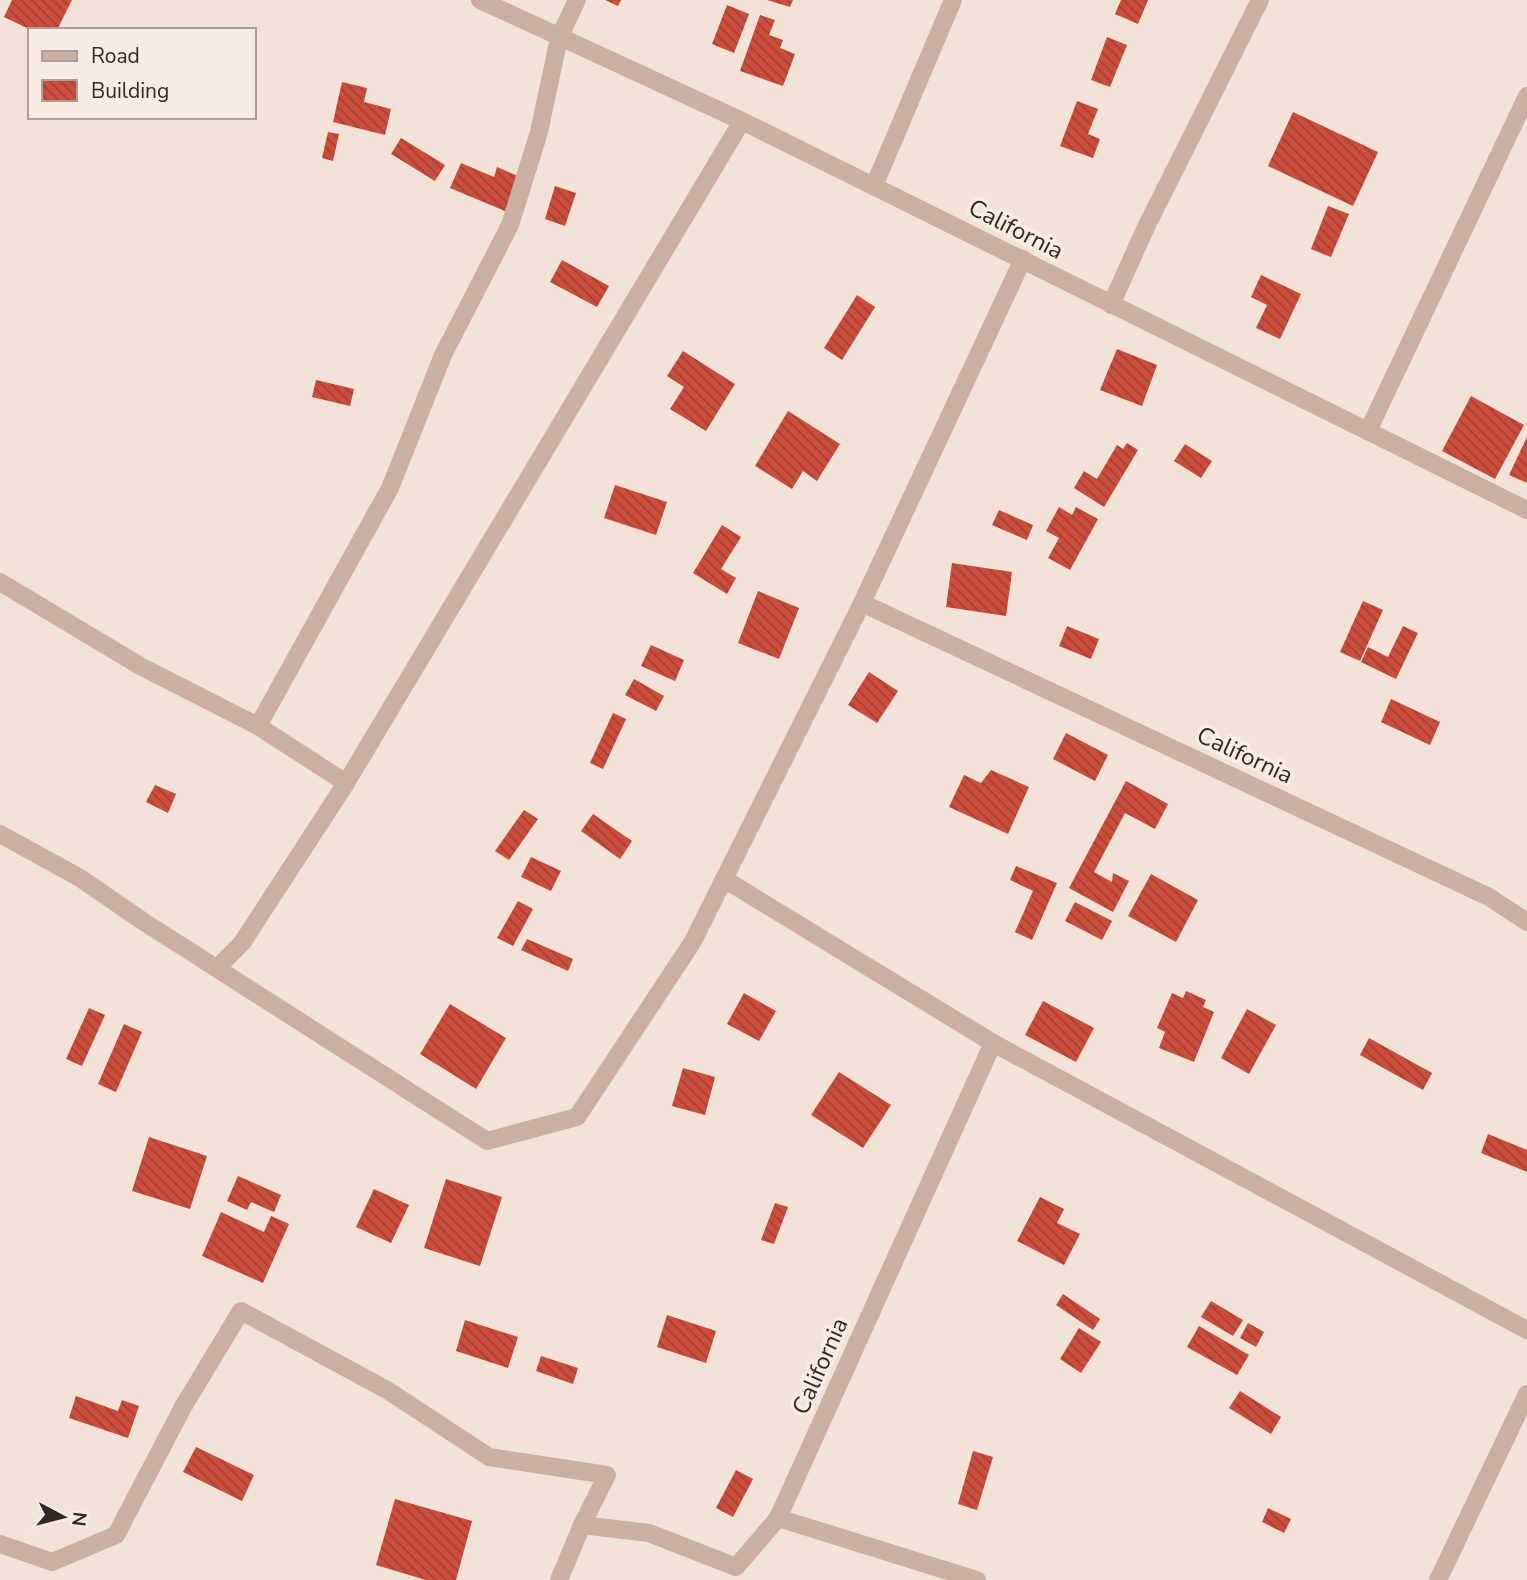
<svg xmlns="http://www.w3.org/2000/svg" width="1527" height="1580" font-family="'Nunito Sans',sans-serif">
	<defs>
		<pattern id="building-back-hatch" width="6" height="6" patternUnits="userSpaceOnUse" patternTransform="scale(1.75)"><rect width="6" height="6" fill="#cb4d3b"/><path d="M-1 5l2 2M0 0l6 6M5-1l2 2" fill="none" stroke="#a64031"/></pattern>
	</defs>
	<rect width="100%" height="100%" fill="#f2e2d7"/>
	<g fill="url(#building-back-hatch)">
		<path d="M12 0H72L57 30H31L4 17Z"/>
		<path d="M605 0H621L618 6Z"/>
		<path d="M767 0H793L790 7Z"/>
		<path d="M1121 0H1148L1138 24 1115 14Z"/>
		<path d="M727 5 749 14 734 53 712 44Z"/>
		<path d="M760 15 775 20 769 35 783 40 780 48 795 54 783 86 740 71Z"/>
		<path d="M1107 37 1127 45 1110 87 1091 80Z"/>
		<path d="M342 82 367 88 364 102 391 109 385 135 333 122Z"/>
		<path d="M1077 101 1098 109 1088 134 1100 139 1093 158 1060 146Z"/>
		<path d="M1293 112 1378 152 1353 206 1268 166Z"/>
		<path d="M328 132 339 134 333 161 322 158Z"/>
		<path d="M401 138 445 165 435 181 391 154Z"/>
		<path d="M461 163 494 177 497 167 520 177 505 211 450 188Z"/>
		<path d="M555 186 576 193 565 226 545 219Z"/>
		<path d="M1328 206 1349 214 1331 257 1311 249Z"/>
		<path d="M562 260 609 286 597 307 550 282Z"/>
		<path d="M1261 275 1301 294 1280 339 1256 328 1267 305 1251 297Z"/>
		<path d="M857 295 875 307 842 360 824 348Z"/>
		<path d="M1117 349 1157 365 1142 406 1100 390Z"/>
		<path d="M683 351 735 384 706 431 670 409 684 387 667 376Z"/>
		<path d="M316 380 354 389 350 406 312 397Z"/>
		<path d="M1471 396 1524 425 1495 479 1442 451Z"/>
		<path d="M788 411 840 444 817 481 803 471 792 489 755 466Z"/>
		<path d="M1527 437V483L1509 475Z"/>
		<path d="M1127 443 1138 450 1104 507 1074 488 1084 471 1097 479 1117 445 1123 449Z"/>
		<path d="M1185 444 1212 461 1201 478 1174 461Z"/>
		<path d="M615 485 667 502 656 535 604 518Z"/>
		<path d="M1059 507 1072 515 1076 507 1098 519 1070 570 1048 558 1059 538 1046 531Z"/>
		<path d="M999 510 1033 525 1027 540 992 525Z"/>
		<path d="M722 525 741 537 721 569 736 578 727 594 693 573Z"/>
		<path d="M952 563 1012 572 1006 616 946 607Z"/>
		<path d="M758 591 799 608 779 659 738 643Z"/>
		<path d="M1363 601 1383 610 1360 661 1340 652Z"/>
		<path d="M1067 626 1099 639 1091 659 1059 646Z"/>
		<path d="M1403 626 1418 633 1396 679 1361 662 1368 647 1388 657Z"/>
		<path d="M651 645 684 660 675 681 641 666Z"/>
		<path d="M869 672 898 691 877 723 848 705Z"/>
		<path d="M634 679 664 696 656 711 625 695Z"/>
		<path d="M1391 699 1440 722 1430 745 1381 722Z"/>
		<path d="M613 713 626 719 603 769 590 763Z"/>
		<path d="M1066 733 1108 755 1095 781 1053 759Z"/>
		<path d="M991 770 1029 787 1008 834 949 807 964 775 981 783Z"/>
		<path d="M1126 781 1168 804 1155 829 1125 813 1094 872 1112 882 1113 873 1129 881 1113 912 1069 888Z"/>
		<path d="M155 785 176 794 168 813 146 802Z"/>
		<path d="M524 810 538 819 509 860 495 851Z"/>
		<path d="M593 814 632 841 620 859 581 831Z"/>
		<path d="M531 857 561 871 551 891 521 877Z"/>
		<path d="M1016 866 1057 883 1032 940 1015 932 1033 891 1010 880Z"/>
		<path d="M1151 874 1198 900 1176 942 1128 916Z"/>
		<path d="M518 901 533 909 513 946 497 938Z"/>
		<path d="M1075 902 1112 921 1102 940 1065 921Z"/>
		<path d="M527 939 573 959 568 971 521 950Z"/>
		<path d="M1186 991 1206 1000 1203 1007 1214 1012 1194 1062 1159 1048 1165 1032 1157 1028 1172 993 1183 998Z"/>
		<path d="M744 993 776 1011 759 1041 727 1024Z"/>
		<path d="M1043 1001 1094 1028 1076 1062 1025 1035Z"/>
		<path d="M450 1004 506 1038 476 1089 420 1054Z"/>
		<path d="M89 1008 105 1015 82 1066 66 1059Z"/>
		<path d="M1247 1009 1276 1025 1249 1074 1221 1058Z"/>
		<path d="M124 1024 142 1032 116 1092 98 1084Z"/>
		<path d="M1369 1038 1432 1073 1423 1090 1360 1055Z"/>
		<path d="M683 1068 715 1077 705 1115 672 1106Z"/>
		<path d="M839 1072 891 1105 863 1148 811 1115Z"/>
		<path d="M1488 1134 1527 1150V1172L1481 1153Z"/>
		<path d="M149 1137 207 1156 190 1209 132 1191Z"/>
		<path d="M238 1176 281 1195 274 1212 251 1202 247 1210 227 1201Z"/>
		<path d="M446 1179 502 1197 480 1266 424 1248Z"/>
		<path d="M374 1189 409 1205 391 1243 356 1227Z"/>
		<path d="M1040 1197 1064 1209 1057 1223 1080 1234 1064 1265 1017 1241Z"/>
		<path d="M775 1203 788 1207 774 1244 761 1240Z"/>
		<path d="M221 1212 264 1232 271 1216 289 1224 263 1283 202 1256Z"/>
		<path d="M1063 1294 1100 1319 1093 1330 1056 1305Z"/>
		<path d="M1211 1301 1243 1320 1233 1336 1201 1317Z"/>
		<path d="M667 1315 716 1331 706 1363 657 1347Z"/>
		<path d="M465 1320 518 1337 508 1368 456 1351Z"/>
		<path d="M1248 1323 1264 1332 1256 1347 1240 1338Z"/>
		<path d="M1199 1326 1249 1355 1237 1375 1187 1347Z"/>
		<path d="M1079 1328 1101 1342 1081 1373 1060 1359Z"/>
		<path d="M541 1356 578 1368 573 1384 536 1371Z"/>
		<path d="M1240 1391 1281 1417 1271 1434 1229 1408Z"/>
		<path d="M76 1396 118 1411 122 1400 139 1406 128 1438 69 1418Z"/>
		<path d="M196 1447 254 1475 242 1501 183 1472Z"/>
		<path d="M973 1451 993 1457 977 1510 958 1504Z"/>
		<path d="M736 1470 753 1479 733 1517 716 1508Z"/>
		<path d="M395 1499 472 1521 456 1580H426L376 1565Z"/>
		<path d="M1268 1508 1291 1519 1284 1533 1262 1522Z"/>
	</g>
	<g fill="none" stroke-linecap="round" stroke-linejoin="round">
		<g stroke="#cab0a2" stroke-width="18">
			<path d="M480 0 742 121 1527 510"/>
			<path d="M874 186 953 0"/>
			<path d="M1111 305 1146 227 1260 0"/>
			<path d="M1368 431 1527 96"/>
			<path d="M0 582 142 667 258 726 346 783"/>
			<path d="M862 603 1489 897 1527 922"/>
			<path d="M258 726 390 488 443 355 510 225 539 132 559 38 577 0"/>
			<path d="M0 834 80 878 144 922 487 1141 577 1117 692 943 862 603 1023 259"/>
			<path d="M724 879 993 1043 1527 1330"/>
			<path d="M217 968 242 943 346 783 742 121"/>
			<path d="M582 1525 649 1533 736 1567 778 1518"/>
			<path d="M0 1544 52 1562 116 1535 183 1407 241 1311 387 1390 489 1457 607 1475 582 1525 559 1580"/>
			<path d="M977 1580 778 1518 993 1043"/>
			<path d="M1438 1580 1527 1394"/>
		</g>
	</g>
	<g text-anchor="middle" stroke-width="7" stroke-linejoin="round" paint-order="stroke">
		<g font-size="24" fill="#342825" stroke="#faece3">
			<text transform="translate(1016 229) rotate(27)" y="8">California</text>
			<text transform="translate(1245 755) rotate(25)" y="8">California</text>
			<text transform="translate(820 1366) rotate(-66)" y="8">California</text>
		</g>
	</g>
	<rect x="28" y="28" width="228" height="91" fill="#faece3" stroke="#ab9e97" stroke-width="2"/>
	<rect x="42" y="51" width="35" height="10" fill="#cab0a2" stroke="#ab9e97" stroke-width="2"/>
	<text x="91" y="63" font-size="21" fill="#342825">Road</text>
	<rect x="42" y="80" width="35" height="21" fill="url(#building-back-hatch)" stroke="#ab9e97" stroke-width="2"/>
	<text x="91" y="98" font-size="21" fill="#342825">Building</text>
	<g transform="translate(63 1517) rotate(97)" stroke="#faece3" stroke-width="5" paint-order="stroke">
	<path d="M0-5L12 26L0 18L-12 26Z" fill="#342825"/>
	<text y="-10" font-size="19" font-weight="bold" text-anchor="middle" fill="#342825">N</text>
	</g>
</svg>
